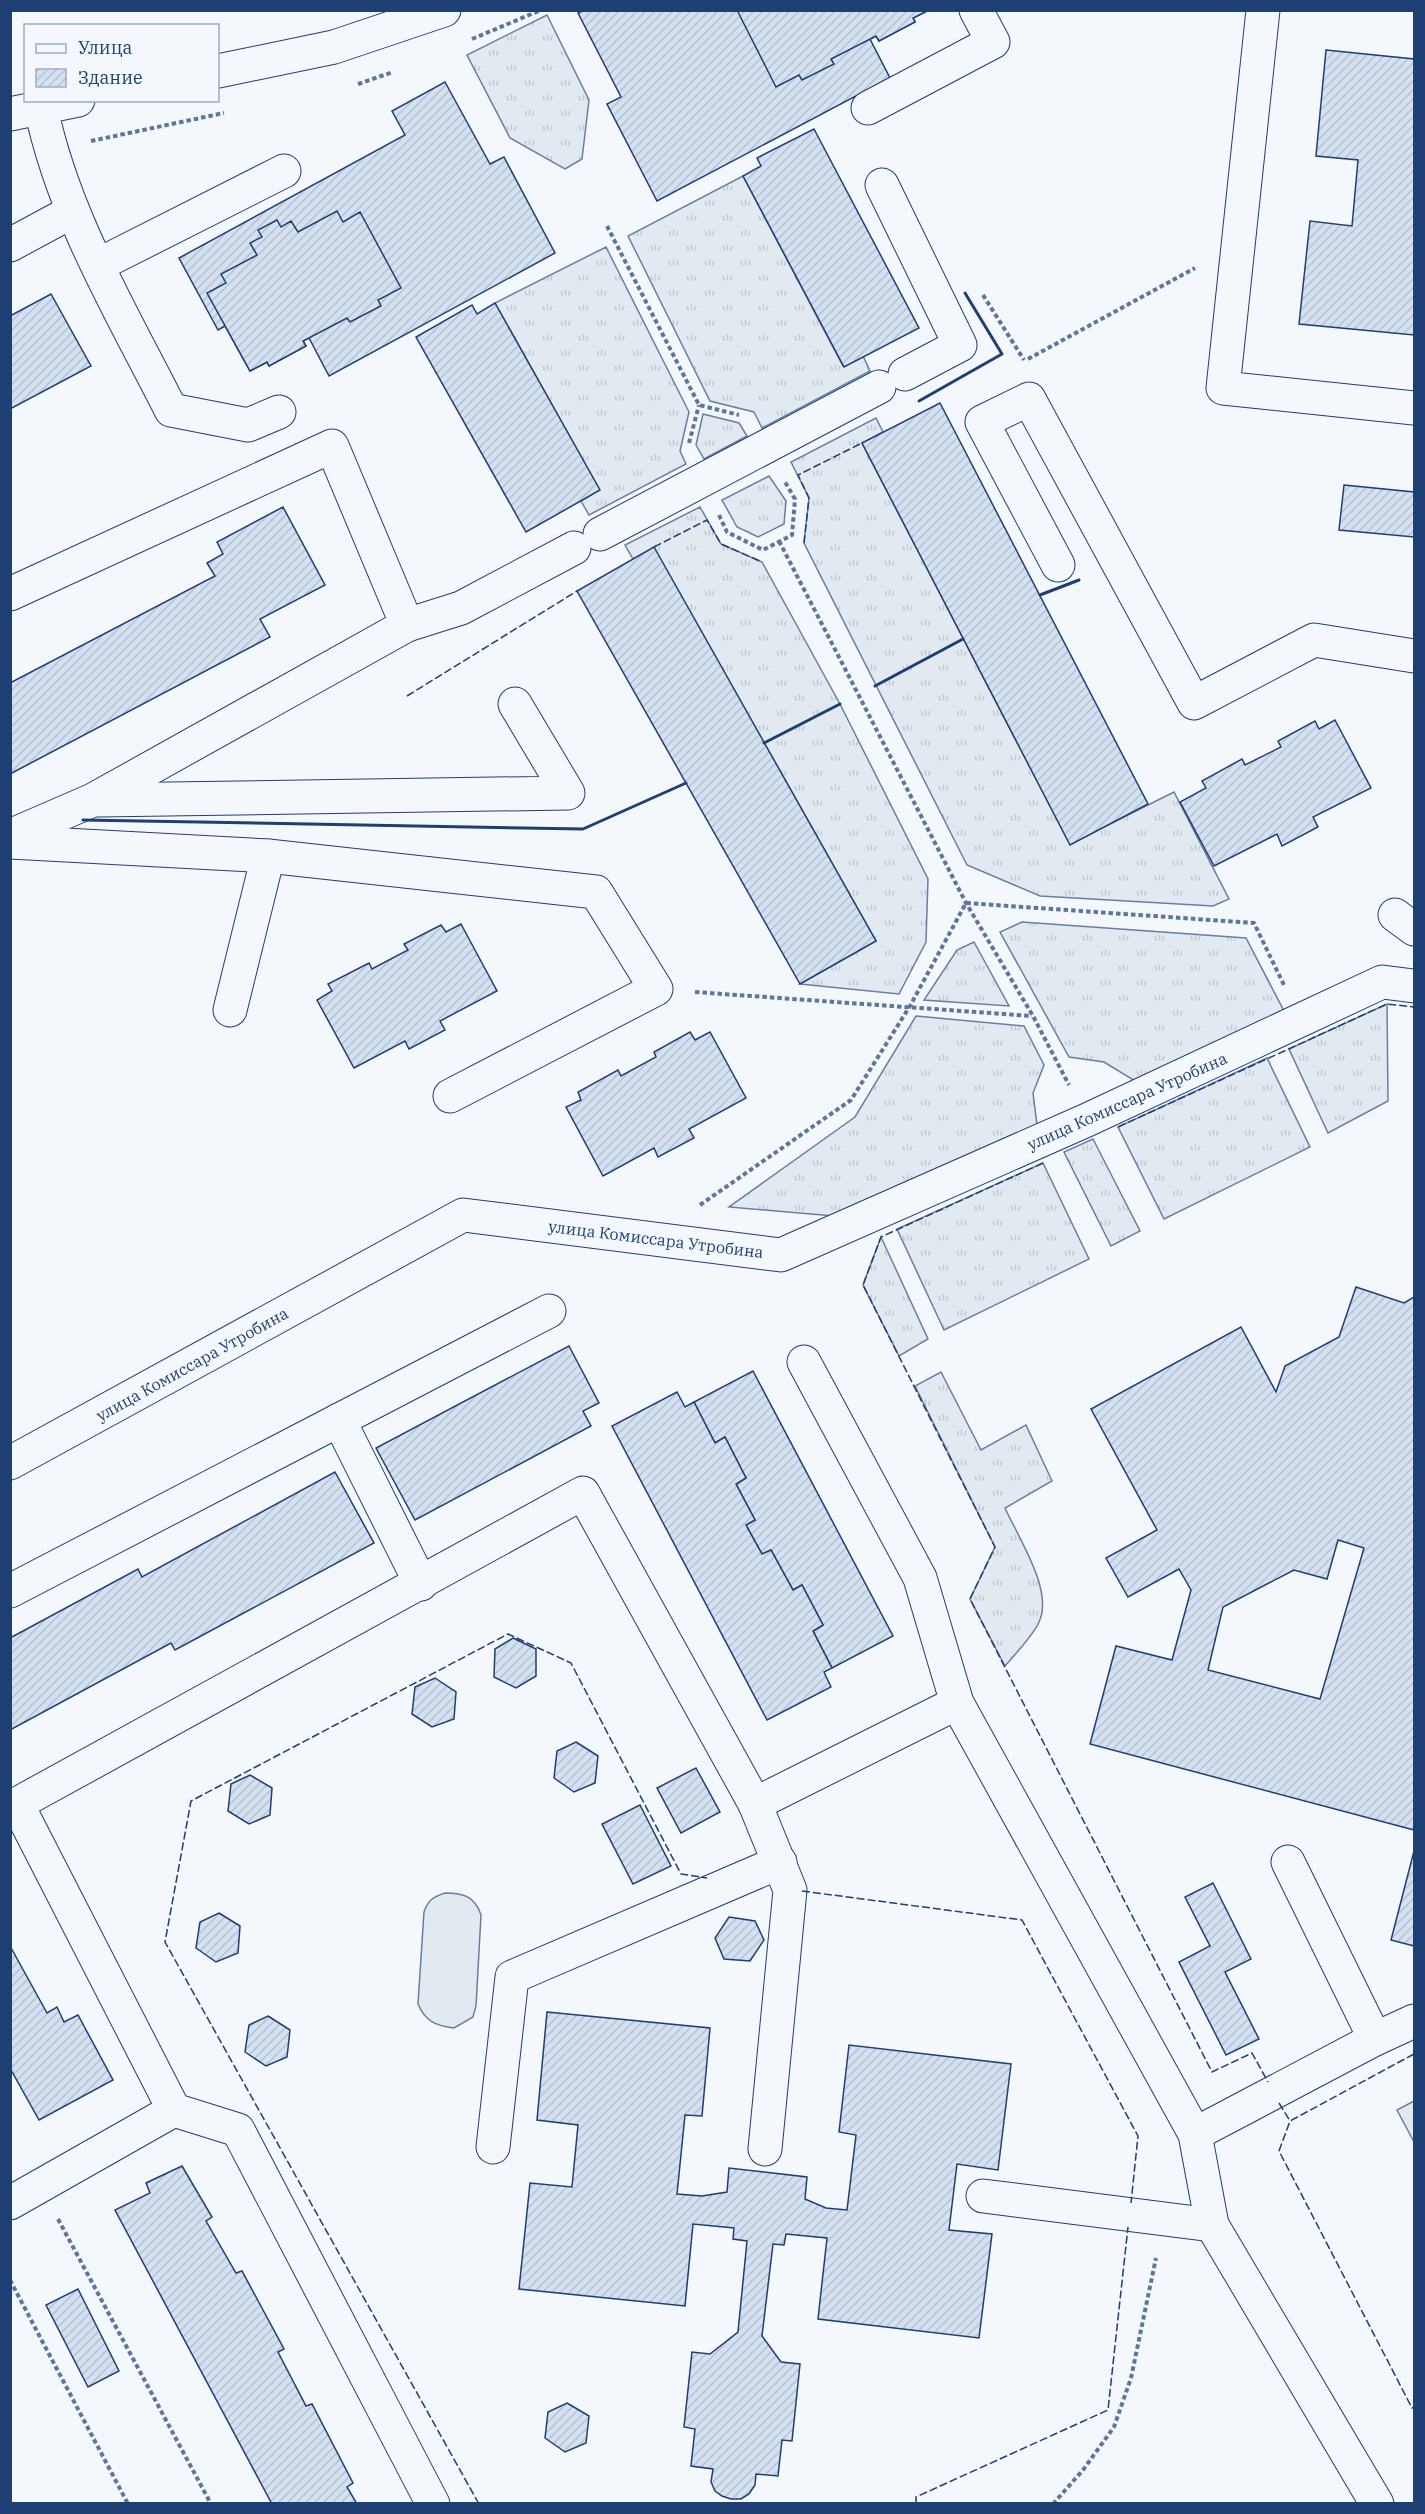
<svg xmlns="http://www.w3.org/2000/svg" width="1425" height="2514" font-family="'IBM Plex Serif',serif">
	<defs>
		<pattern id="grass-tufts" width="24" height="20" patternUnits="userSpaceOnUse" patternTransform="scale(1.5)"><rect width="24" height="20" fill="#e3e9f0"/><path d="M3 7l-1-3M5 7V3M7 7l1-3M15 17l-1-3M17 17v-4M19 17l1-3" fill="none" stroke="#c2c9d1"/></pattern>
		<pattern id="building-hatch" width="6" height="6" patternUnits="userSpaceOnUse" patternTransform="scale(1.5)"><rect width="6" height="6" fill="#d5e0f0"/><path d="M-1 1l2-2M0 6l6-6M5 7l2-2" fill="none" stroke="#b6c1d1"/></pattern>
	</defs>
	<rect width="100%" height="100%" fill="#f4f7fb"/>
	<g fill="url(#grass-tufts)" stroke="#687fa3" stroke-width="1.5">
		<path d="M547 15 589 100 582 159 565 169 510 138 467 55Z"/>
		<path d="M743 176 843 366 863 356 870 371 762 428 754 412 710 401 628 236Z"/>
		<path d="M606 247 689 412 680 451 686 464 589 515 581 501 599 490 495 303Z"/>
		<path d="M703 414 739 423 747 436 704 459 696 445Z"/>
		<path d="M876 418 883 432 862 443 1070 844 1174 792 1229 899 1213 906 1040 896 967 865 804 543 809 498 791 462Z"/>
		<path d="M769 476 786 501 784 524 758 537 737 527 722 500Z"/>
		<path d="M700 507 721 544 762 562 840 704 928 879 926 942 899 994 800 984 876 941 654 548 633 559 625 545Z"/>
		<path d="M1022 922 1246 938 1285 1013 1135 1081 1104 1062 1069 1057 1000 932Z"/>
		<path d="M974 942 1009 1006 924 1000 957 950Z"/>
		<path d="M1387 1004 1388 1101 1328 1133 1289 1049Z"/>
		<path d="M916 1016 1024 1026 1044 1065 1033 1093 1037 1125 834 1216 729 1207 855 1117Z"/>
		<path d="M1267 1058 1310 1147 1164 1219 1118 1127Z"/>
		<path d="M1093 1139 1140 1231 1111 1246 1064 1152Z"/>
		<path d="M1043 1163 1089 1259 944 1330 897 1229Z"/>
		<path d="M881 1237 928 1339 899 1356 863 1285Z"/>
		<path d="M941 1372 981 1450 1026 1425 1052 1481 1005 1508C1018 1537 1054 1591 1039 1622 1033 1636 1015 1654 1005 1666L970 1599 995 1547 915 1386Z"/>
	</g>
	<g fill="#e3e9f0" stroke="#687fa3" stroke-width="1.5">
		<path d="M445 1893C463 1893 475 1896 481 1915L476 2006 473 2017 454 2028C436 2026 425 2021 418 2004L424 1912C428 1900 433 1897 445 1893Z"/>
		<path d="M1414 2101V2142L1397 2110Z"/>
	</g>
	<g fill="url(#building-hatch)" stroke="#1d3f73" stroke-width="1.5" fill-rule="evenodd">
		<path d="M584 10H929L913 18 915 22 879 41 876 36 870 39 890 78 657 201 607 104 621 97 578 13Z"/>
		<path d="M737 10H929L913 18 915 22 879 41 876 36 831 59 834 64 802 80 799 75 776 87Z"/>
		<path d="M1326 50 1414 59V335L1299 324 1310 221 1352 226 1358 160 1316 156Z"/>
		<path d="M445 82 490 164 504 157 555 253 329 376 309 338 303 341 306 346 269 366 267 362 250 371 225 326 218 330 179 258 405 135 392 111Z"/>
		<path d="M814 129 919 328 844 367 743 176 761 166 757 158Z"/>
		<path d="M337 211 343 222 360 212 401 288 378 300 381 306 350 322 347 318 303 341 306 346 269 366 267 362 250 371 207 293 226 283 221 274 257 255 250 243 262 237 258 230 277 220 281 227 291 221 298 232Z"/>
		<path d="M51 294 91 366 10 409V316Z"/>
		<path d="M495 303 600 490 526 532 416 337 472 305 477 314Z"/>
		<path d="M940 403 1148 804 1070 845 862 443Z"/>
		<path d="M1344 485 1414 492V537L1339 530Z"/>
		<path d="M283 507 325 585 260 619 270 637 10 774V683L215 576 207 563 223 554 217 542Z"/>
		<path d="M654 547 876 941 800 984 577 591Z"/>
		<path d="M1335 720 1371 788 1313 817 1318 827 1282 846 1277 834 1214 866 1180 802 1206 788 1202 781 1242 759 1245 765 1281 747 1278 741 1315 721 1319 729Z"/>
		<path d="M461 924 497 991 440 1021 445 1030 409 1049 405 1041 354 1068 317 1000 332 991 328 984 369 963 372 969 408 950 404 944 441 925 446 932Z"/>
		<path d="M690 1032 695 1040 710 1032 746 1098 689 1129 694 1138 658 1157 654 1148 603 1176 566 1107 581 1100 578 1092 618 1070 621 1076 656 1057 654 1052Z"/>
		<path d="M1356 1287 1404 1303 1414 1297V1830L1090 1744 1116 1646 1172 1660 1191 1590 1179 1569 1128 1597 1106 1558 1157 1530 1091 1409 1241 1327 1276 1392 1285 1366 1339 1337ZM1338 1540 1364 1548 1320 1699 1208 1670 1223 1607 1294 1570 1327 1579Z"/>
		<path d="M569 1346 599 1403 583 1411 591 1426 415 1520 376 1448Z"/>
		<path d="M753 1371 893 1636 832 1668 813 1631 823 1625 802 1585 793 1590 771 1550 762 1554 746 1525 755 1520 736 1484 746 1478 725 1437 715 1443 694 1402Z"/>
		<path d="M677 1392 685 1407 694 1402 715 1443 725 1437 746 1478 736 1484 755 1520 746 1525 762 1554 771 1550 793 1590 802 1585 823 1625 813 1631 832 1668 824 1672 831 1687 767 1720 612 1426Z"/>
		<path d="M335 1472 374 1543 175 1650 171 1643 10 1730V1638L138 1569 142 1577Z"/>
		<path d="M513 1638 536 1649V1676L516 1688 494 1677 495 1649Z"/>
		<path d="M435 1678 456 1692 454 1719 432 1727 412 1714 415 1687Z"/>
		<path d="M576 1742 598 1756 595 1783 574 1792 554 1778 557 1751Z"/>
		<path d="M696 1768 720 1812 681 1833 657 1788Z"/>
		<path d="M250 1775 272 1788 270 1815 249 1824 228 1811 231 1784Z"/>
		<path d="M640 1805 671 1866 633 1884 602 1824Z"/>
		<path d="M1414 1851V1946L1391 1940Z"/>
		<path d="M1213 1883 1251 1959 1225 1972 1259 2039 1226 2055 1179 1962 1210 1946 1185 1897Z"/>
		<path d="M219 1913 240 1926 238 1953 216 1962 196 1948 200 1922Z"/>
		<path d="M729 1917 755 1921 764 1940 750 1961 724 1959 715 1938Z"/>
		<path d="M10 1946 47 2013 57 2007 64 2022 78 2015 113 2080 39 2120 10 2068Z"/>
		<path d="M547 2012 710 2028 702 2116 685 2115 677 2194 702 2196 727 2192 729 2168 807 2177 805 2199 826 2208 847 2210 856 2135 839 2132 849 2045 1011 2064 998 2170 957 2164 949 2230 992 2234 979 2338 818 2319 827 2238 786 2234 784 2245 773 2244 762 2336 781 2362 800 2364 792 2441 782 2440 778 2476 756 2474 755 2485 749 2494 741 2499H731L722 2496 715 2491 711 2482 713 2469 691 2466 695 2429 684 2427 692 2352 710 2354 738 2332 747 2241 733 2239 734 2228 693 2224 685 2306 519 2289 530 2183 572 2187 578 2125 537 2120Z"/>
		<path d="M268 2016 290 2030 287 2057 266 2066 245 2052 249 2025Z"/>
		<path d="M182 2166 212 2217 206 2221 236 2273 242 2271 284 2349 278 2352 306 2406 312 2404 353 2483 347 2487 357 2504H272L115 2210 150 2193 146 2183Z"/>
		<path d="M78 2289 119 2371 88 2387 46 2305Z"/>
		<path d="M567 2403 589 2416 586 2443 565 2452 545 2438 548 2412Z"/>
	</g>
	<g fill="none" stroke-linecap="round" stroke-linejoin="round">
		<defs>
			<g id="minor">
				<path d="M1263 10 1223 388 1414 408"/>
				<path d="M218 71 334 47 444 10"/>
				<path d="M41 108C63 215 122 313 171 410L248 425 279 412"/>
				<path d="M868 108 993 42 976 10"/>
				<path d="M10 114 78 100"/>
				<path d="M882 185 960 345 905 374"/>
				<path d="M10 245 73 211"/>
				<path d="M98 265 284 171"/>
				<path d="M600 534 879 387"/>
				<path d="M1058 565 982 422 1029 399 1194 703 1314 640 1414 656"/>
				<path d="M10 594 332 446 407 625"/>
				<path d="M98 800 568 793 515 704"/>
				<path d="M10 836 93 800 407 625 461 608 574 548"/>
				<path d="M10 842 268 856 596 892 656 989 450 1096"/>
				<path d="M1395 915 1414 929"/>
				<path d="M230 1010 268 856"/>
				<path d="M804 1362 920 1578 957 1703"/>
				<path d="M339 1420 421 1584"/>
				<path d="M10 1463 463 1215 781 1255 1087 1120 1382 982 1414 986"/>
				<path d="M10 1591 549 1311"/>
				<path d="M755 1804 790 1890 765 2149"/>
				<path d="M1288 1862 1375 2039"/>
				<path d="M1195 2134 1375 2039 1414 2021"/>
				<path d="M493 2147 512 1977 780 1862"/>
				<path d="M983 2196 1212 2225"/>
				<path d="M10 2203 174 2110"/>
				<path d="M433 2504 238 2130 174 2110 17 1804 583 1493 755 1804 957 1703 1195 2134 1212 2225 1377 2504"/>
			</g>
		</defs>
		<use href="#minor" stroke="#1d3f73" stroke-width="35"/>
		<g stroke="#5e769c" stroke-width="4" stroke-dasharray="4.5 3" stroke-linecap="butt">
			<path d="M472 39 541 10"/>
			<path d="M358 84 393 72"/>
			<path d="M91 141 224 113"/>
			<path d="M607 226 699 405 739 415"/>
			<path d="M983 295 1024 360"/>
			<path d="M1028 359 1195 268"/>
			<path d="M689 443 699 405"/>
			<path d="M719 515 727 532 763 550 792 535 795 499 785 482"/>
			<path d="M779 541 966 903 1033 1016 1069 1085"/>
			<path d="M695 992 1032 1016"/>
			<path d="M700 1205 851 1100 910 1006 966 903 1254 923 1284 985"/>
			<path d="M58 2219 211 2504"/>
			<path d="M10 2280 128 2504"/>
			<path d="M1053 2504 1083 2470 1114 2427 1131 2378 1156 2258"/>
		</g>
		<use href="#minor" stroke="#f4f7fb" stroke-width="33"/>
		<g stroke="#1d3f73" stroke-width="1.5" stroke-dasharray="8 3" stroke-linecap="butt">
			<path d="M804 543 809 498 798 475 862 443"/>
			<path d="M654 547 707 520 721 544 762 562"/>
			<path d="M407 696 577 591"/>
			<path d="M1118 1127 1387 1004 1414 1007"/>
			<path d="M1043 1163 881 1237 863 1285 995 1547 970 1599 1212 2072 1252 2053 1268 2082"/>
			<path d="M802 1891 1022 1920 1138 2136 1131 2203"/>
			<path d="M1414 2054 1290 2121 1279 2151 1412 2408 1414 2407"/>
			<path d="M1279 2103 1290 2121"/>
			<path d="M479 2504 165 1942 191 1801 508 1634 571 1663 681 1874 707 1878"/>
			<path d="M916 2504V2497L1108 2410 1128 2227"/>
		</g>
		<g stroke="#1d3f73" stroke-width="3">
			<path d="M919 401 1002 354 965 293"/>
			<path d="M1040 595 1079 580"/>
			<path d="M875 686 963 639"/>
			<path d="M764 743 840 704"/>
			<path d="M83 820 583 829 686 783"/>
		</g>
	</g>
	<g text-anchor="middle" stroke-width="4.5" stroke-linejoin="round" paint-order="stroke">
		<g font-size="16" fill="#1d3f73" stroke="#f4f7fb">
			<text transform="translate(1127 1101) rotate(-24)" y="6">улица Комиссара Утробина</text>
			<text transform="translate(656 1239) rotate(7)" y="6">улица Комиссара Утробина</text>
			<text transform="translate(192 1364) rotate(-29)" y="6">улица Комиссара Утробина</text>
		</g>
	</g>
	<rect width="1425" height="2514" fill="none" stroke="#1d3f73" stroke-width="24"/>
	<rect x="24" y="24" width="195" height="78" fill="#f4f7fb" stroke="#9eadc5" stroke-width="1.5"/>
	<rect x="36" y="44" width="30" height="9" fill="#f4f7fb" stroke="#9eadc5" stroke-width="1.5"/>
	<text x="78" y="54" font-size="18" fill="#1d3f73">Улица</text>
	<rect x="36" y="69" width="30" height="18" fill="url(#building-hatch)" stroke="#9eadc5" stroke-width="1.5"/>
	<text x="78" y="84" font-size="18" fill="#1d3f73">Здание</text>
</svg>
